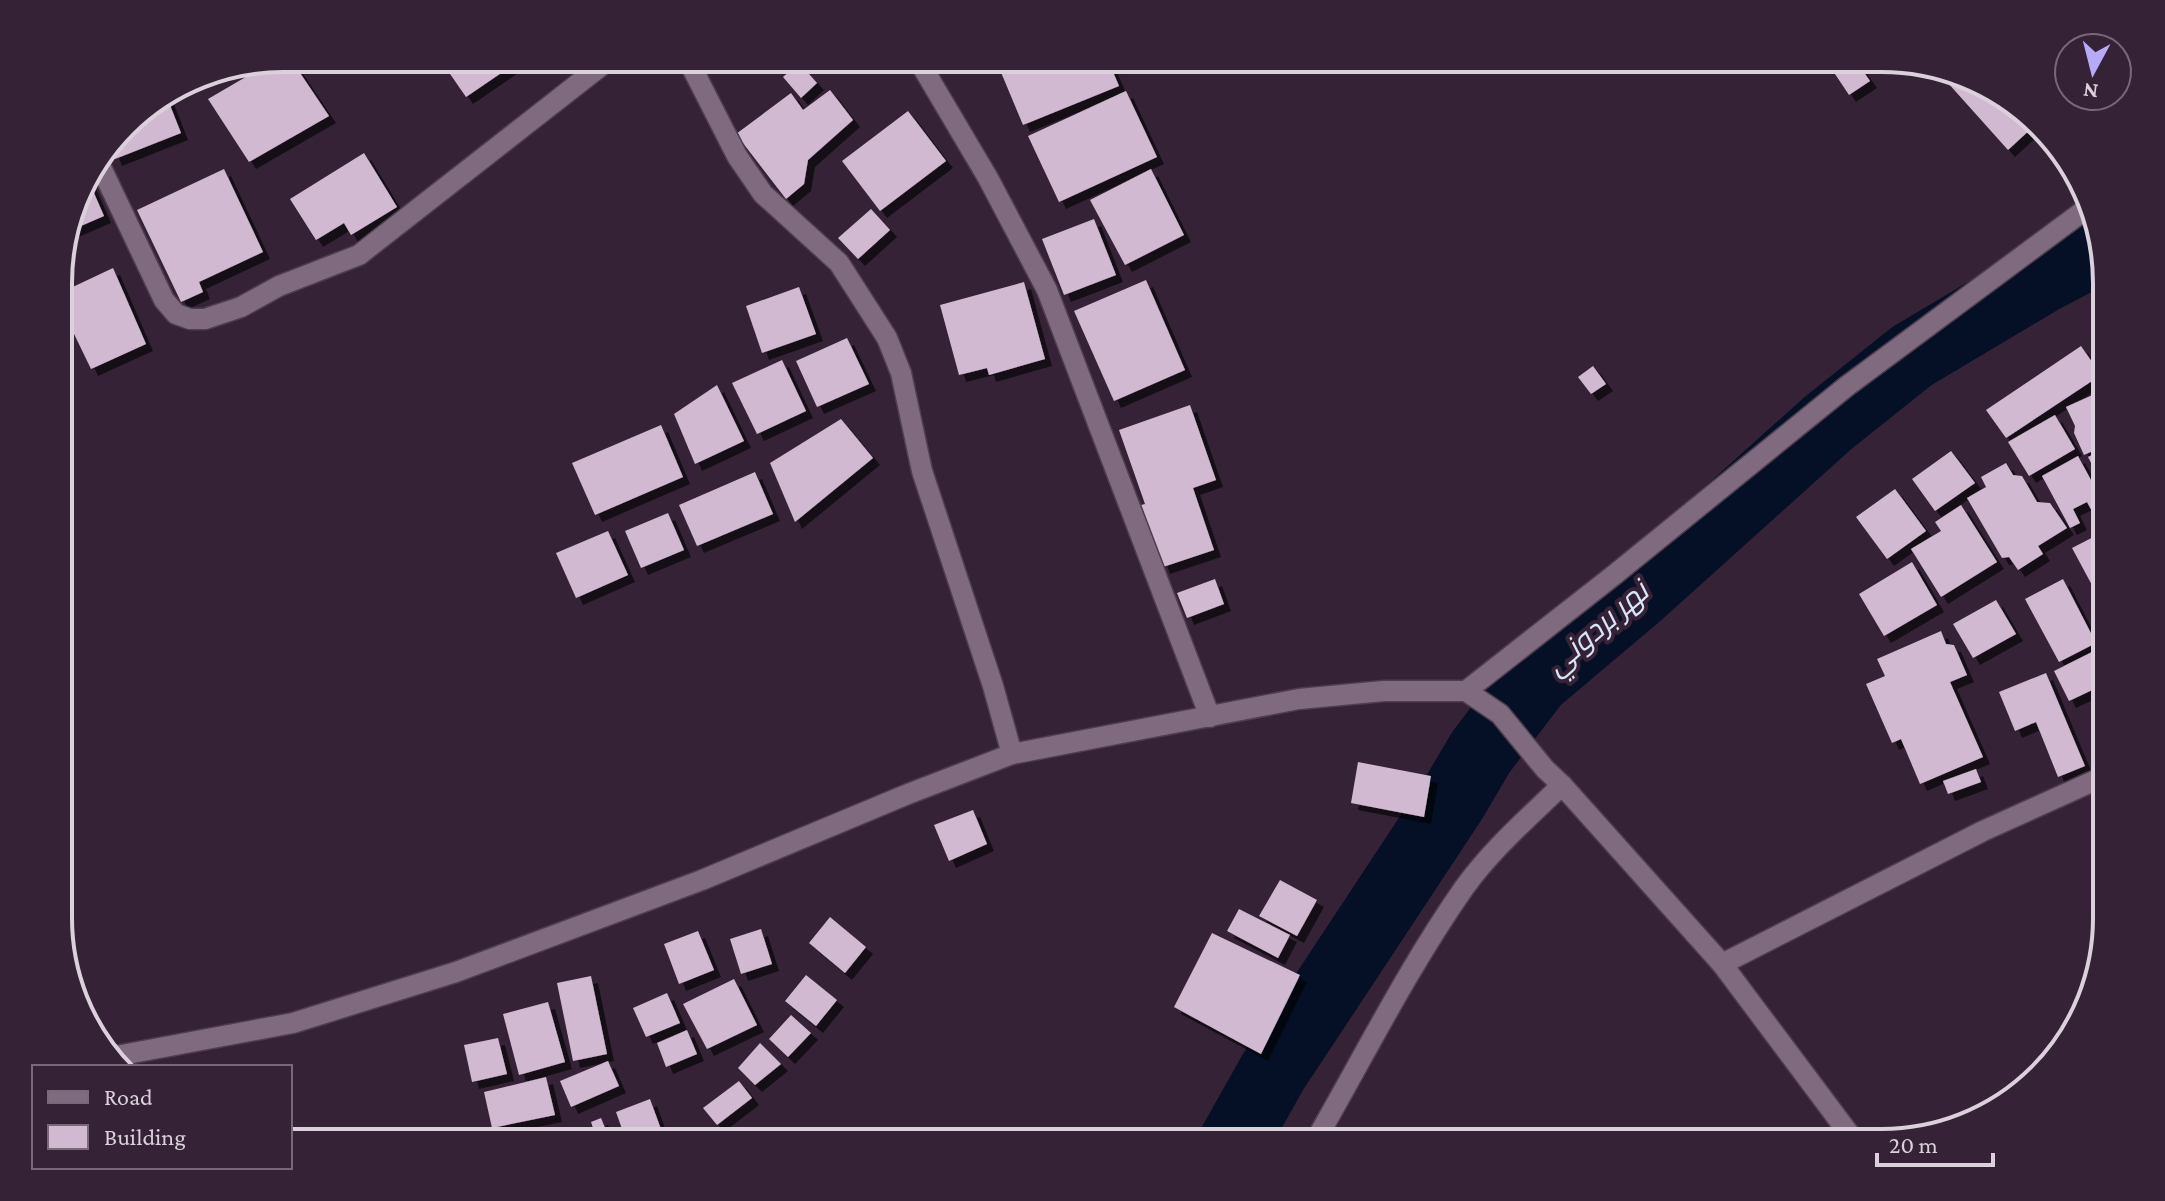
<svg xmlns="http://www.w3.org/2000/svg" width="2165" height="1201" font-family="'Crimson Pro',Cairo,serif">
	<defs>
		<filter id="shadow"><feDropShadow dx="7" dy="7" stdDeviation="0" flood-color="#0009"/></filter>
	</defs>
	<rect width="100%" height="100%" fill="#352236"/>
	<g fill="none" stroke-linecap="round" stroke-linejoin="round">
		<path stroke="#050f25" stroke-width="70" d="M1233 1143 1273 1072 1452 801 1481 752 1535 681 1638 594 1828 423 1912 356 2043 278 2100 248"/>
	</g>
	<g fill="#d1b9d2" filter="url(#shadow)">
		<path d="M290 58 329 116 249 162 208 99 275 60Z"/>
		<path d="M439 58H523L466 97Z"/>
		<path d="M995 58H1107L1119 86 1023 125Z"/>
		<path d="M1856 61 1870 81 1849 95 1835 74Z"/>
		<path d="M799 63 817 83 801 98 783 77Z"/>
		<path d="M1939 73 1994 88 2034 126 2008 150Z"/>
		<path d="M830 90 853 120 808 160 804 184 786 199 736 134 791 93 803 110Z"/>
		<path d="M1126 91 1157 157 1059 202 1028 136Z"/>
		<path d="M166 95 181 133 115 159 110 146 134 114Z"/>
		<path d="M908 111 946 161 880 211 842 161Z"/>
		<path d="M364 153 397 207 351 235 344 223 316 240 290 199Z"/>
		<path d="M224 169 263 252 199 282 203 292 181 302 137 210Z"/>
		<path d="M1151 169 1184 235 1125 265 1090 200Z"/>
		<path d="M87 177 104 216 67 232 81 183Z"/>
		<path d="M871 209 890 230 858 259 838 238Z"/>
		<path d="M1094 219 1116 275 1064 295 1042 239Z"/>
		<path d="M113 268 146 344 91 369 60 305V293Z"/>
		<path d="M1146 280 1185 370 1114 401 1074 311Z"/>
		<path d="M1024 282 1045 359 989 375 987 368 959 375 940 305Z"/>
		<path d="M799 287 816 334 762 353 746 306Z"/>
		<path d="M847 338 869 384 817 407 796 361Z"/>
		<path d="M2081 346 2101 375 2006 438 1986 410Z"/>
		<path d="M782 360 806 411 757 434 732 383Z"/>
		<path d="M1593 366 1606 384 1591 394 1578 377Z"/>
		<path d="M717 385 744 441 695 464 674 414Z"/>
		<path d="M2099 392 2106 398V445L2084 455 2074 433 2075 426 2066 407Z"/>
		<path d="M1190 405 1216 480 1193 488 1214 550 1163 567 1141 505 1145 504 1119 430Z"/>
		<path d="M2055 415 2075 449 2029 476 2008 442Z"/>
		<path d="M841 419 873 458 795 522 770 463Z"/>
		<path d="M661 425 683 477 595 515 572 463Z"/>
		<path d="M2106 448 2107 494 2088 457Z"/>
		<path d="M1951 451 1975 483 1935 511 1912 479Z"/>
		<path d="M2078 456 2105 506 2093 513 2087 502 2073 509 2080 523 2070 528 2042 476Z"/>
		<path d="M2006 463 2013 475 2022 476 2037 502 2050 503 2067 528 2038 546 2043 554 2018 570 2009 557 2002 558 1967 498 1986 487 1981 477Z"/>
		<path d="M755 472 773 514 697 546 679 505Z"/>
		<path d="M1895 489 1926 531 1887 559 1856 517Z"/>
		<path d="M1961 505 1997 562 1941 597 1911 549 1941 531 1935 522Z"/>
		<path d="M668 513 684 550 641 568 625 531Z"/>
		<path d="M2107 530V579L2093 587 2072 548Z"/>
		<path d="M608 531 628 575 576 598 556 553Z"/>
		<path d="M1912 562 1937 605 1884 636 1859 594Z"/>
		<path d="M1215 579 1224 604 1187 618 1177 593Z"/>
		<path d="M2063 579 2096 643 2059 662 2025 599Z"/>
		<path d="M2107 593V625L2093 599Z"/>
		<path d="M1996 600 2016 634 1973 658 1953 624Z"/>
		<path d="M1941 631 1946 644 1954 645 1967 675 1950 682 1983 757 1920 784 1901 739 1892 743 1866 684 1885 676 1877 659Z"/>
		<path d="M2092 652 2107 683 2069 701 2054 671Z"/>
		<path d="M2046 673 2085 766 2058 777 2036 722 2015 731 1999 692Z"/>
		<path d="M1358 762 1431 776 1424 817 1351 803Z"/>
		<path d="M1976 769 1981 782 1948 794 1943 781Z"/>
		<path d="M973 810 987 844 949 861 934 825Z"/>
		<path d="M1280 880 1317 900 1297 936 1259 916Z"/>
		<path d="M1239 909 1290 935 1278 958 1227 931Z"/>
		<path d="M830 917 866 947 845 973 809 943Z"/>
		<path d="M761 929 772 964 741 974 730 939Z"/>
		<path d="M698 931 714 970 679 984 664 944Z"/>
		<path d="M1212 933 1300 975 1261 1054 1174 1007Z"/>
		<path d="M806 975 837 1000 816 1026 785 1001Z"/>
		<path d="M591 976 607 1054 573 1061 557 983Z"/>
		<path d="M734 979 757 1025 707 1049 683 1004Z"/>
		<path d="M667 993 680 1023 646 1037 633 1008Z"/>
		<path d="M548 1002 565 1062 519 1075 503 1014Z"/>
		<path d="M791 1015 811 1033 788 1057 769 1039Z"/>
		<path d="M687 1030 697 1054 666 1067 657 1043Z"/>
		<path d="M498 1038 507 1074 472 1082 464 1045Z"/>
		<path d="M760 1043 781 1064 755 1085 738 1068Z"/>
		<path d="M608 1061 619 1086 571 1107 560 1081Z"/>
		<path d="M546 1077 555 1115 492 1128 484 1092Z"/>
		<path d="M739 1081 752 1098 717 1125 703 1108Z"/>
		<path d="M650 1099 662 1132 627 1143 616 1112Z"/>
		<path d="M601 1118 610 1140 598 1143 591 1122Z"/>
		<path d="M691 1128 699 1143H676L673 1138Z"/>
		<path d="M535 1129 539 1143H487V1142Z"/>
	</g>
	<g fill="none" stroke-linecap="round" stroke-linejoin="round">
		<defs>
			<g id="street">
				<path d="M687 58 737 156 763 194 839 263 887 338 901 373 922 471 993 686 1012 754"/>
				<path d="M917 58 988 178 1047 290 1210 717"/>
				<path d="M98 161 164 300 176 314 190 319H205L241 307 279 286 359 255 611 58"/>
				<path d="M1466 691 1614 575 1847 386 2086 209"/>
				<path d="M111 1057 293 1023 456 972 702 880 908 794 1012 754 1299 699 1384 691H1466L1500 714 1545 769 1562 785"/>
			</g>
			<g id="secondary">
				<path d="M1722 964 1983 831 2107 775"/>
				<path d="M1314 1143C1363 1058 1408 968 1464 888 1492 849 1528 818 1562 785L1722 964 1856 1143"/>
			</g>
		</defs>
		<use href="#street" stroke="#4e3e4f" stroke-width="23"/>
		<use href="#secondary" stroke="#4e3e4f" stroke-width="23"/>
		<use href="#street" stroke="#7f6a80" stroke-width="20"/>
		<use href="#secondary" stroke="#7f6a80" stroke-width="20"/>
	</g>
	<g text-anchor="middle" stroke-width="8" stroke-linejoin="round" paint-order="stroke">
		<g font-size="30" font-style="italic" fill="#d9e5f9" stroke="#352236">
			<text transform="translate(1597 628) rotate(-41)" y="10">نهر بردوني</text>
		</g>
	</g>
	<path d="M0 0H2165V1201H0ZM283 72H1882A211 211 0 0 1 2093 283V918A211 211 0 0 1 1882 1129H283A211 211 0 0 1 72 918V283A211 211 0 0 1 283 72Z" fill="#352236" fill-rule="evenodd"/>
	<path fill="none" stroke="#dcd0dc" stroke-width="4" d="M283 72H1882A211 211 0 0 1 2093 283V918A211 211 0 0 1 1882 1129H283A211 211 0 0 1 72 918V283A211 211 0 0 1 283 72Z"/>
	<rect x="32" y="1065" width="260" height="104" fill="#352236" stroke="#786878" stroke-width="2"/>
	<rect x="48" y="1091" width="40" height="12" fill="#7f6a80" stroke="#786878" stroke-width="2"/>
	<text x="104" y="1105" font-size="24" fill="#dcd0dc">Road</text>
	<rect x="48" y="1125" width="40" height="24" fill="#d1b9d2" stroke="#786878" stroke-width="2"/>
	<text x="104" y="1145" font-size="24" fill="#dcd0dc">Building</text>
	<g transform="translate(2093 72) rotate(187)"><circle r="38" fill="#352236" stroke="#786878" stroke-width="2"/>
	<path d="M0-6L14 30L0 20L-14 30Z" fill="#b7abf7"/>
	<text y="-12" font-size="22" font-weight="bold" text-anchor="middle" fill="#dcd0dc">N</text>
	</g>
	<path d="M1877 1153v12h116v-12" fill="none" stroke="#dcd0dc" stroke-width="4"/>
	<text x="1889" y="1153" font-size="24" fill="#dcd0dc" stroke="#352236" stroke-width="6" paint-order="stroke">20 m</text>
</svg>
